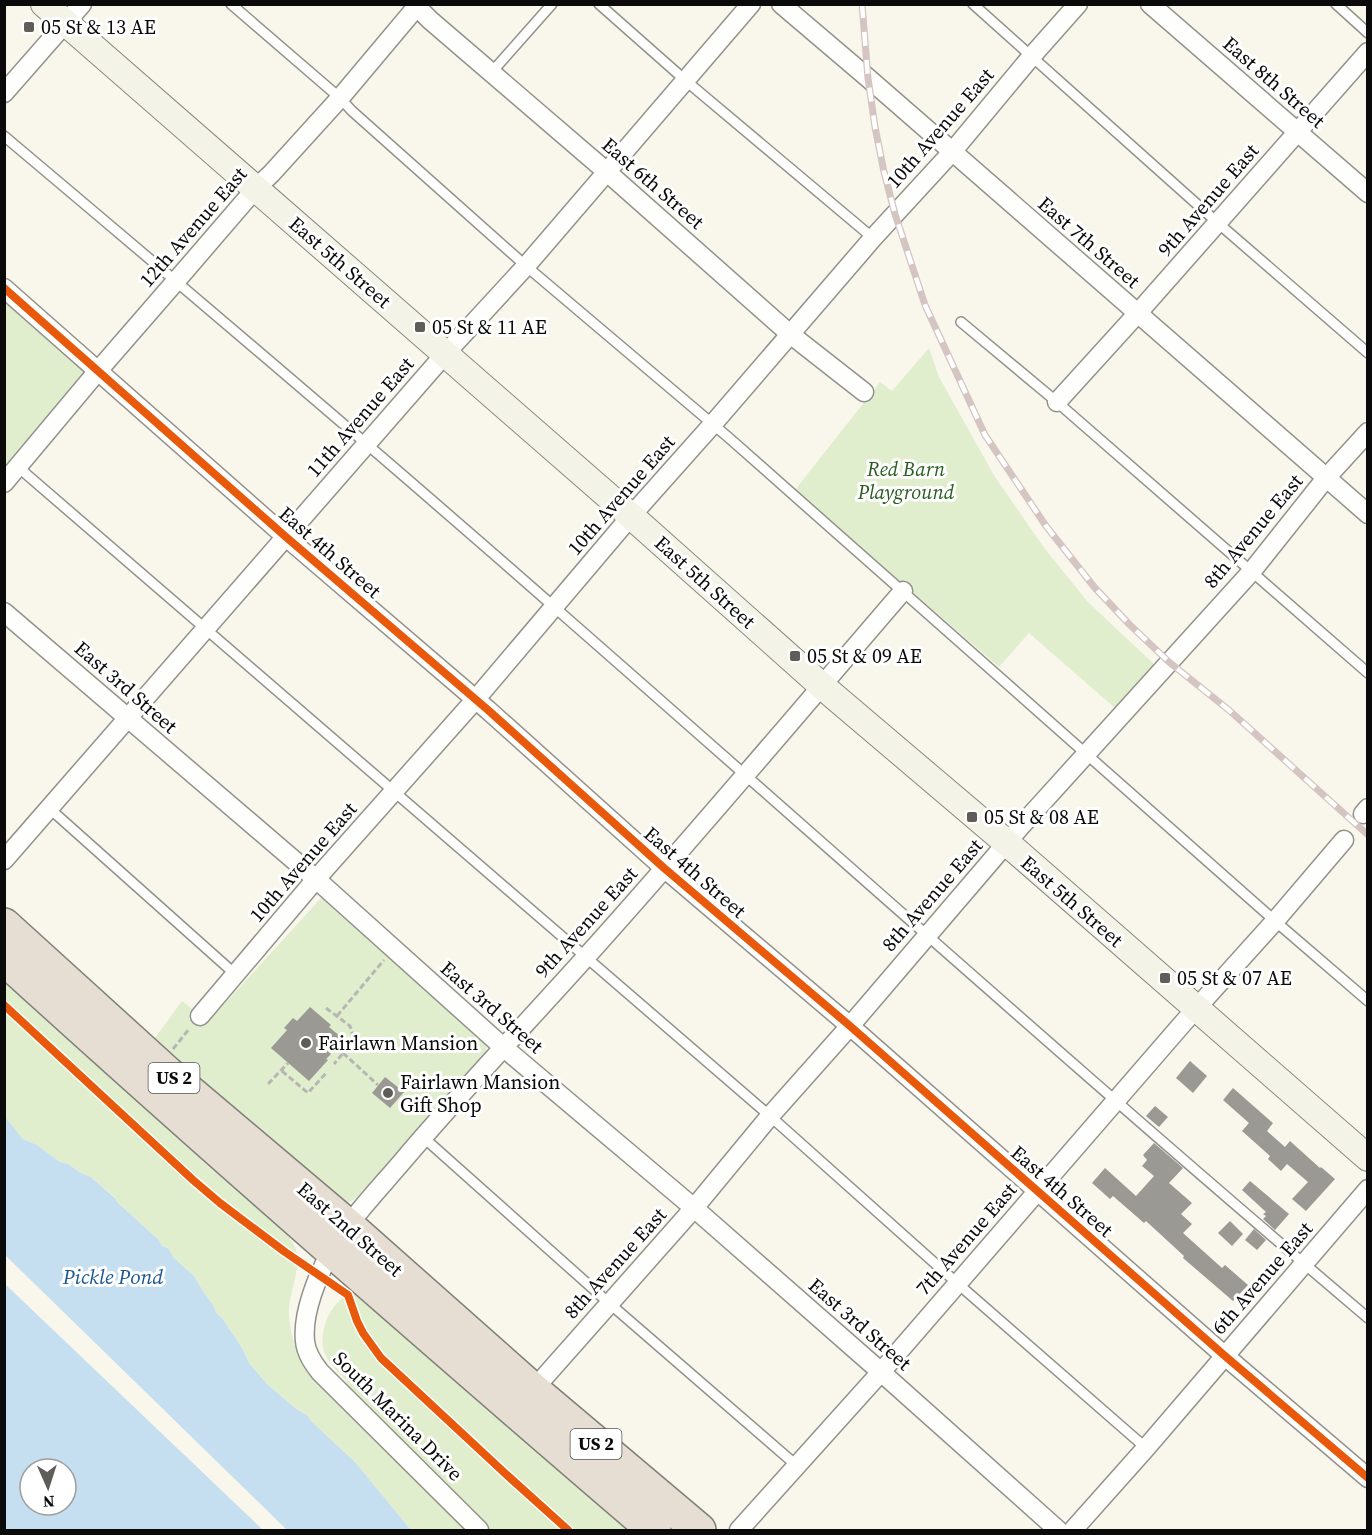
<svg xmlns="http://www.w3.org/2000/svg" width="1372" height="1535" font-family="'Source Serif 4',serif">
	<rect width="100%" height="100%" fill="#f9f7ec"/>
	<g fill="#e0eecd">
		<path d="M5 300 82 367 84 371 82 378 5 469Z"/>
		<path d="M929 348 939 377 995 477 1045 549 1088 602 1156 666 1116 709 1029 633 999 667 795 490 880 382 892 391Z"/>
		<path d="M322 897 483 1038C487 1045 488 1048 485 1055L358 1196 352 1201 343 1203 152 1042 182 1001 208 1022Z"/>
		<path d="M4 973 286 1233C290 1239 296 1246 297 1254 300 1274 288 1294 289 1314 291 1353 307 1369 331 1396L347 1382C339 1373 328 1363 324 1352 319 1335 327 1311 340 1300 346 1294 354 1293 362 1292L643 1530H411L355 1462 311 1421 308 1416 295 1408 267 1384 249 1363 242 1348 222 1318 216 1313 213 1305 203 1291 194 1276 174 1258 168 1248 162 1246 159 1240 118 1203 115 1197 91 1177 81 1173 68 1164 60 1162 37 1145 23 1139 4 1117Z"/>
	</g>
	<g fill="#c5dff1" fill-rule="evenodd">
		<path d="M5 1117 23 1139 37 1145 60 1162 68 1164 81 1173 91 1177 115 1198 118 1203 159 1240 162 1246 168 1248 174 1258 194 1276 203 1291 213 1305 216 1313 222 1318 242 1348 249 1363 267 1384 295 1408 308 1416 311 1421 355 1462 411 1530H287L5 1255Z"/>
		<path d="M4 1284H5L263 1530H5ZM30 1469H66V1505H30Z"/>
	</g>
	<g fill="#9b9993">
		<path d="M310 1007 331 1025 329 1027 341 1037 328 1051 331 1054 326 1059 328 1060 309 1081 271 1048 287 1030 284 1028 293 1018 297 1021Z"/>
		<path d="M1190 1061 1207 1076 1193 1093 1176 1078Z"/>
		<path d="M385 1077 404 1092 390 1108 372 1093Z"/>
		<path d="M1233 1088 1273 1123 1267 1131 1285 1147 1290 1141 1320 1168 1321 1167 1335 1179 1306 1211 1292 1199 1308 1182 1287 1164 1281 1171 1268 1159 1270 1156 1242 1131 1249 1123 1223 1100Z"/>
		<path d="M1155 1106 1168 1117 1159 1127 1146 1116Z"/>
		<path d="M1154 1143 1183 1168 1169 1183 1192 1203 1181 1214 1192 1224 1183 1233 1222 1268 1225 1265 1248 1285 1233 1301 1183 1258 1184 1256 1146 1221 1144 1223 1113 1196 1110 1199 1092 1183 1105 1168 1136 1196 1154 1176 1142 1166 1147 1160 1143 1155Z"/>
		<path d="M1250 1181 1289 1214 1275 1230 1263 1219 1266 1216 1263 1214 1266 1212 1242 1190Z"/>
		<path d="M1230 1221 1243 1234 1232 1246 1218 1233Z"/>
		<path d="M1254 1229 1266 1240 1257 1250 1245 1240Z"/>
	</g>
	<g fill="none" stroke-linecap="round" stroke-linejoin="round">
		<defs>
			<g id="lane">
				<path d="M231 4 340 98 352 111 526 266 728 437 1275 921 1368 1001"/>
				<path d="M599 4 685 80 873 238"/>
				<path d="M973 4 1218 223 1368 353"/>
				<path d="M1336 4 1368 33"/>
				<path d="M491 73 552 4"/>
				<path d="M4 136C194 296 383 456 569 620 835 853 1098 1089 1368 1318"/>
				<path d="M961 322 1057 402 1368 673"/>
				<path d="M18 467 770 1116 957 1283 1146 1448"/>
				<path d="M49 808 235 974"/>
				<path d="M423 1137 609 1303 796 1465"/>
			</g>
			<g id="street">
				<path d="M414 4 430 20 607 172 790 334 864 392"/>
				<path d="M781 4 868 78 1368 514"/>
				<path d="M1150 4 1368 193"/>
				<path d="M4 93 82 4"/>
				<path d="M4 288 286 537 488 710 664 868 850 1026 1225 1356 1368 1478"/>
				<path d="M1057 402 1137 314 1368 52"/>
				<path d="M4 483 97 372 176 281 256 188 271 174 340 98 419 4"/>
				<path d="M4 612 316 879 503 1047 694 1208 881 1372 1058 1530"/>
				<path d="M1363 814 1368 808"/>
				<path d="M4 860 445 354 526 266 751 4"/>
				<path d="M200 1016 316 879 475 700 631 516 712 425 873 238 952 152 1031 57 1078 4"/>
				<path d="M533 1390 694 1208 770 1116 850 1026 1021 826 1252 571 1326 478 1368 432"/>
				<path d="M479 1530 320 1372C313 1363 306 1353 305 1341 302 1313 318 1274 332 1250 350 1219 377 1191 401 1163 460 1093 524 1026 586 957 694 837 798 713 903 591"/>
				<path d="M739 1530 881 1372 1184 1022 1275 921 1344 840"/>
				<path d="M1073 1530 1146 1448 1368 1189"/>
			</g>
			<path id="secondary" d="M44 4 631 516 822 686 1007 843 1368 1158"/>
			<g id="highway">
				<path d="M4 925 167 1073 348 1226 533 1390 699 1530"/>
				<path d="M4 958C218 1153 435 1342 654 1530"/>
			</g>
		</defs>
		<use href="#lane" stroke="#92918c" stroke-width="12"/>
		<use href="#street" stroke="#92918c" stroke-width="21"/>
		<use href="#secondary" stroke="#888782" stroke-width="28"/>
		<use href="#highway" stroke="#7f7e79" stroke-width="36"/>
		<g stroke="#b7b6b5" stroke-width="3" stroke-dasharray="6 3" stroke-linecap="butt">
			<path d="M326 1008 350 1026 354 1040 334 1064"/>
			<path d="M337 1016 384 960"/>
			<path d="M173 1049 189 1029"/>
			<path d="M343 1053 378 1085"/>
			<path d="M282 1071 308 1093 327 1072"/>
			<path d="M268 1084 288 1063"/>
		</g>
		<use href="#lane" stroke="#fefefc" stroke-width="9"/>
		<use href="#street" stroke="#fefefc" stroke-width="18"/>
		<use href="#secondary" stroke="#f3f3e7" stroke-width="26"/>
		<use href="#highway" stroke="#e7ded3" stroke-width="33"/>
		<defs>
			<path id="rail" d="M862 4 868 78 875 127 884 172 895 214 925 305 985 435 1046 526 1095 588 1129 624 1169 662 1230 711 1368 835"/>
		</defs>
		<use href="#rail" stroke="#d4c4c2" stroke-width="7"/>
		<use href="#rail" stroke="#fff" stroke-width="4.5" stroke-dasharray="14" stroke-linecap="butt"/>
		<defs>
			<g id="cycleway">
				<path d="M4 288 286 537 488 710 664 868 850 1026 1225 1356 1368 1478"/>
				<path d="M4 1005 193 1180 220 1203 285 1252 348 1295 357 1321 363 1333 381 1358 508 1476 568 1530"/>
			</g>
		</defs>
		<use href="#cycleway" stroke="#fff" stroke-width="11"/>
		<use href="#cycleway" stroke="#e8590c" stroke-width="8"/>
	</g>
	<g fill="#5e5d59" stroke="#fff" stroke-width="2">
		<rect x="23" y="21" width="12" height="12" rx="3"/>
		<rect x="414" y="321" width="12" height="12" rx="3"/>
		<rect x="789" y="650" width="12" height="12" rx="3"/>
		<rect x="966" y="811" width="12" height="12" rx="3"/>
		<rect x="1159" y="972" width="12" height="12" rx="3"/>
		<circle cx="306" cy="1043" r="6"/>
		<circle cx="388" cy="1093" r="6"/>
	</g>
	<g text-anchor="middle" stroke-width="6" stroke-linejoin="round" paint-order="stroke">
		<g fill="#fff" stroke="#545454" stroke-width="1.5">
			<rect x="148.5" y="1063" width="51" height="30" rx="4.5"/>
			<rect x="570.5" y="1429" width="51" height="30" rx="4.5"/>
		</g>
		<g font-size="18" font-weight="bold" fill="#0a0a0a">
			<text x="174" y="1084">US 2</text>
			<text x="596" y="1450">US 2</text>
		</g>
		<g font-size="20" fill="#0a0a0a" stroke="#fff" text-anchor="start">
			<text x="41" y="34">05 St &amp; 13 AE</text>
			<text x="432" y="334">05 St &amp; 11 AE</text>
			<text x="807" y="663">05 St &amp; 09 AE</text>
			<text x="984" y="824">05 St &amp; 08 AE</text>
			<text x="1177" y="985">05 St &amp; 07 AE</text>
			<text x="318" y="1050">Fairlawn Mansion</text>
			<text x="400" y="1089">Fairlawn Mansion<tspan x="400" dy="23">Gift Shop</tspan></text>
		</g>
		<g font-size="20" fill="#0a0a0a" stroke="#fff">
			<text transform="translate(1274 82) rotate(41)" y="7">East 8th Street</text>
			<text transform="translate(940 128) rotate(-49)" y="7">10th Avenue East</text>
			<text transform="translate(653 183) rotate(41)" y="7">East 6th Street</text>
			<text transform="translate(1208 200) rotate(-49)" y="7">9th Avenue East</text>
			<text transform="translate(193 227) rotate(-49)" y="7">12th Avenue East</text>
			<text transform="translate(1089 242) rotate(41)" y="7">East 7th Street</text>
			<text transform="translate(340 262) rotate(41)" y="7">East 5th Street</text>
			<text transform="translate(360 417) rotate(-49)" y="7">11th Avenue East</text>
			<text transform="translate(621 495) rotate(-49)" y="7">10th Avenue East</text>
			<text transform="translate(1253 531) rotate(-50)" y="7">8th Avenue East</text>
			<text transform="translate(330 552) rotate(41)" y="7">East 4th Street</text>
			<text transform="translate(705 582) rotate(42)" y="7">East 5th Street</text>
			<text transform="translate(126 687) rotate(41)" y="7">East 3rd Street</text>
			<text transform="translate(303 862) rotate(-49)" y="7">10th Avenue East</text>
			<text transform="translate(695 872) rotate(41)" y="7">East 4th Street</text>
			<text transform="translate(932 895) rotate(-49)" y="7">8th Avenue East</text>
			<text transform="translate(1072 901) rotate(41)" y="7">East 5th Street</text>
			<text transform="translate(586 922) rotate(-48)" y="7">9th Avenue East</text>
			<text transform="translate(492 1007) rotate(41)" y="7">East 3rd Street</text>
			<text transform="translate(1062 1191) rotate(41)" y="7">East 4th Street</text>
			<text transform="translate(350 1229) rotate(41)" y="7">East 2nd Street</text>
			<text transform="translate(966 1239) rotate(-49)" y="7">7th Avenue East</text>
			<text transform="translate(615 1263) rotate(-48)" y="7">8th Avenue East</text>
			<text transform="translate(1262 1278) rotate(-49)" y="7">6th Avenue East</text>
			<text transform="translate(860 1324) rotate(41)" y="7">East 3rd Street</text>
			<text transform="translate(398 1416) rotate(45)" y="7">South Marina Drive</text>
		</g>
		<g font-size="20" font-style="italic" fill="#275d1e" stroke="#fff">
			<text x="906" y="476">Red Barn<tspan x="906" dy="23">Playground</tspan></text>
		</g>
		<g font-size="21" font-style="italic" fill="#1a5794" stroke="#fff">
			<text x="113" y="1284">Pickle Pond</text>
		</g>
	</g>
	<rect width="1372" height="1535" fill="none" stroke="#0a0a0a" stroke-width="12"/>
	<g transform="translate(48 1487) rotate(177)"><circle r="28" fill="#ffffff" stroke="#9d9d9d" stroke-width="1.5"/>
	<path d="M0-4.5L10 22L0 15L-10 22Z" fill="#5e5d59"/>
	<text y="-9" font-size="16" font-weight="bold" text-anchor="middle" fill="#0a0a0a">N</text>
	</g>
</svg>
